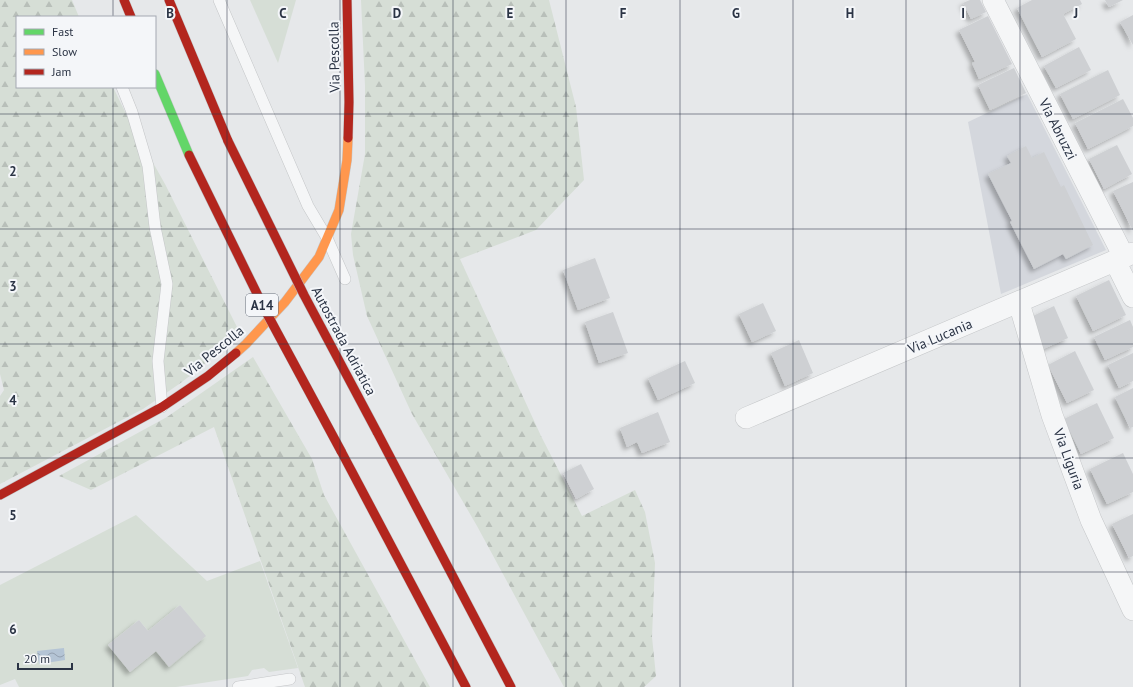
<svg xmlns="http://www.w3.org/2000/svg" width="1133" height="687" font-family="'PT Sans',sans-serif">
	<defs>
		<pattern id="forest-firs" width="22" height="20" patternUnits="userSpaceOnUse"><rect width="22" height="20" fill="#d6ded6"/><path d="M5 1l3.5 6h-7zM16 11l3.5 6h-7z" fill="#b8bfb9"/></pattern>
		<pattern id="water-waves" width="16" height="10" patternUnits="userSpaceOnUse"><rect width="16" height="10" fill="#b4c4d5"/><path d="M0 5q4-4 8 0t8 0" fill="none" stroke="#93a0af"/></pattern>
		<filter id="shadow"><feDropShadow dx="-3.5" dy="3.5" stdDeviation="2" flood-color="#0004"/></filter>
	</defs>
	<rect width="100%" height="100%" fill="#e6e8ea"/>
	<path fill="#d4d7dd" d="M1027 94 1106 250 1001 294 968 122Z"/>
	<g fill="url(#forest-firs)">
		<path d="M0 0H72L79 17H17V87H113L130 122 165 184 239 331 222 350 182 382 143 409 0 484V396L4 390 0 374Z"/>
		<path d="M361 0H549L576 107 584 180 536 230 460 259 541 436 582 516 635 490 645 512 655 563 652 637 656 676 644 687H564L477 526 412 414 367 316 353 255 351 234 365 154V86Z"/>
		<path d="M253 357 312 459 324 495 430 687H305L214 427 91 490 59 476 167 417Z"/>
	</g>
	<g fill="#d6ded6" fill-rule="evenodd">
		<path d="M250 0H296L278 63Z"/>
		<path d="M136 515 207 581 260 561 298 668 269 672 264 668 252 670 248 676 176 687H19L15 679 0 685V585ZM180 605 205 636 169 666 156 651 130 672 108 645 139 620 148 631Z"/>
	</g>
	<path fill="url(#water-waves)" d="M64 648 65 660 39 664 37 651Z"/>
	<g fill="#ced0d3" filter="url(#shadow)">
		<path d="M970 0H980L986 12 971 19 963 3Z"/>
		<path d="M1032 0H1080L1082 4 1063 14 1076 39 1042 57 1017 8Z"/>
		<path d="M1105 0H1123L1109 7Z"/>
		<path d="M1133 15V45L1120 22Z"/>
		<path d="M988 16 1012 64 979 79 972 63 975 62 959 30Z"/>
		<path d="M1079 47 1091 70 1056 88 1044 66Z"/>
		<path d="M1014 68 1026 93 990 110 978 85Z"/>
		<path d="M1108 70 1120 95 1073 119 1060 94Z"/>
		<path d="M1123 99 1133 118V126L1088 149 1075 123Z"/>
		<path d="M1117 145 1132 174 1104 189 1089 159Z"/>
		<path d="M1026 146 1032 158 1044 152 1061 187 1064 185 1093 245 1066 259 1063 254 1034 269 1010 222 1012 221 988 174 1011 163 1007 156Z"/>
		<path d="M1133 182V231L1113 191Z"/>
		<path d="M595 258 610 298 578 310 563 270Z"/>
		<path d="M1109 280 1126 315 1093 331 1076 296Z"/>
		<path d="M763 303 776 331 752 342 739 314Z"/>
		<path d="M1054 306 1068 338 1043 349 1033 316Z"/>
		<path d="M613 312 628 353 599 363 585 322Z"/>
		<path d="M1130 320 1133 327V347L1105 360 1094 337Z"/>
		<path d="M799 340 813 373 785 386 771 353Z"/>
		<path d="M1075 351 1094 390 1067 403 1048 365Z"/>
		<path d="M1133 353V381L1119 388 1108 365Z"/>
		<path d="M685 361 695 383 658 400 648 378Z"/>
		<path d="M1133 388V427L1130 428 1115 397Z"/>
		<path d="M1097 403 1114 438 1081 454 1064 419Z"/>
		<path d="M658 412 670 442 642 453 637 442 627 447 620 428Z"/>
		<path d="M1123 453 1133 474V492L1107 504 1090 469Z"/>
		<path d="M581 464 594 489 576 499 563 473Z"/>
		<path d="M1133 514V556L1129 558 1112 524Z"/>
		<path d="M180 605 206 636 169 667 156 651 130 672 108 645 139 620 148 631Z"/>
	</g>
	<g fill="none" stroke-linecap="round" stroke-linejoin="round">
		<defs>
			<g id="lane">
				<path d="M219 0 308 206 327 238 345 279"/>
				<path d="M122 87 132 112 148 166 155 227 167 284 158 361 162 407"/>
				<path d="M238 687 290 679"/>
			</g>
			<g id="street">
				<path d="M993 0 1124 257"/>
				<path d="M1115 261 1133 297"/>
				<path d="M1019 303 1052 415 1091 520 1133 610"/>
				<path d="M746 418 1133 253"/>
			</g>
			<path id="fast" d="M155 74 189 155"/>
			<path id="slow" d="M236 353 246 344 285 302 319 257 339 210 347 160 348 138"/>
			<g id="jam">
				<path d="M124 0 131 17"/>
				<path d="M169 0 228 141"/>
				<path d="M347 0 349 102 348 138"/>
				<path d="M377 432 511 687"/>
				<path d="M341 451 466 687"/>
				<path d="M0 495 162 407 208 376 236 353"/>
			</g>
		</defs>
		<use href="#lane" stroke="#c4c6c8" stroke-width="12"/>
		<use href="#street" stroke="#c4c6c8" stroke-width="22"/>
		<use href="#fast" stroke="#c4c6c8" stroke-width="10"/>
		<use href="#slow" stroke="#c4c6c8" stroke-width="10"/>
		<use href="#jam" stroke="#c4c6c8" stroke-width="10"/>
		<use href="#lane" stroke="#f5f6f7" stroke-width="11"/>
		<use href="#street" stroke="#f5f6f7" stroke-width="21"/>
		<use href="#fast" stroke="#63d668" stroke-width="9"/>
		<use href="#slow" stroke="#ff974d" stroke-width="9"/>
		<use href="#jam" stroke="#b3261e" stroke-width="9"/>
		<defs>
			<g id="jam-bridge">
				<path d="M228 141 304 295 377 432"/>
				<path d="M189 155 265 310 341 451"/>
			</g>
		</defs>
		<use href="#jam-bridge" stroke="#b8bbbf" stroke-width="10" stroke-linecap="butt"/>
		<use href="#jam-bridge" stroke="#b3261e" stroke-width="9"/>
	</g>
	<path fill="none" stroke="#2b3445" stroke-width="1" stroke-opacity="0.55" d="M113 0V17M227 0V687M340 0V687M453 0V687M566 0V687M680 0V687M793 0V687M906 0V687M1020 0V687M113 87V687M0 114H1133M0 229H1133M0 344H1133M0 458H1133M0 572H1133"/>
	<g text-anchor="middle" stroke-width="4" stroke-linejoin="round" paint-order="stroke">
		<rect fill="#f4f6f9" stroke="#676e7b" stroke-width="1" x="246" y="294" width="32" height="22" rx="3"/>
		<g font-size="13" font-weight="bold" fill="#2b3445">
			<text x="262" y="310">A14</text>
		</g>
		<g font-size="14" fill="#2b3445" stroke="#f4f6f9">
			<text transform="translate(334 57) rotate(-91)" y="5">Via Pescolla</text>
			<text transform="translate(1058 129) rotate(63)" y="5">Via Abruzzi</text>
			<text transform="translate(940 336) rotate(-23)" y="5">Via Lucania</text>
			<text transform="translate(344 341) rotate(62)" y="5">Autostrada Adriatica</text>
			<text transform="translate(214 351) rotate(-39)" y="5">Via Pescolla</text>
			<text transform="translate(1069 459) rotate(70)" y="5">Via Liguria</text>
		</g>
	</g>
	<g font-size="13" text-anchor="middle" font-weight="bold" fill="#2b3445" stroke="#f4f6f9" stroke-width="4" stroke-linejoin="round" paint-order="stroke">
		<text x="170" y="18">B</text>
		<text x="283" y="18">C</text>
		<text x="397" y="18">D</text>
		<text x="510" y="18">E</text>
		<text x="623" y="18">F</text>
		<text x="736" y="18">G</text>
		<text x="850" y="18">H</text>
		<text x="963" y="18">I</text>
		<text x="1076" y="18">J</text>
		<text x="13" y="176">2</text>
		<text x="13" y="291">3</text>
		<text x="13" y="405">4</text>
		<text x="13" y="520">5</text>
		<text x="13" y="634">6</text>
	</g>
	<rect x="16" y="16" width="140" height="72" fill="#f4f6f9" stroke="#a4a8b1"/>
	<rect x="24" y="29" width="20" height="6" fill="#63d668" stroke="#a4a8b1"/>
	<text x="52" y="36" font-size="12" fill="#2b3445">Fast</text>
	<rect x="24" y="49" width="20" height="6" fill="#ff974d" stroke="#a4a8b1"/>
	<text x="52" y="56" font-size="12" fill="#2b3445">Slow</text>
	<rect x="24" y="69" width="20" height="6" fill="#b3261e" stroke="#a4a8b1"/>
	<text x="52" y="76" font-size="12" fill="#2b3445">Jam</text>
	<path d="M18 663v6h54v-6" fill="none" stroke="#2b3445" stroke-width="2"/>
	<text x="24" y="663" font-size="12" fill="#2b3445" stroke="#f4f6f9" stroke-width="3" paint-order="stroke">20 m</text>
</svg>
